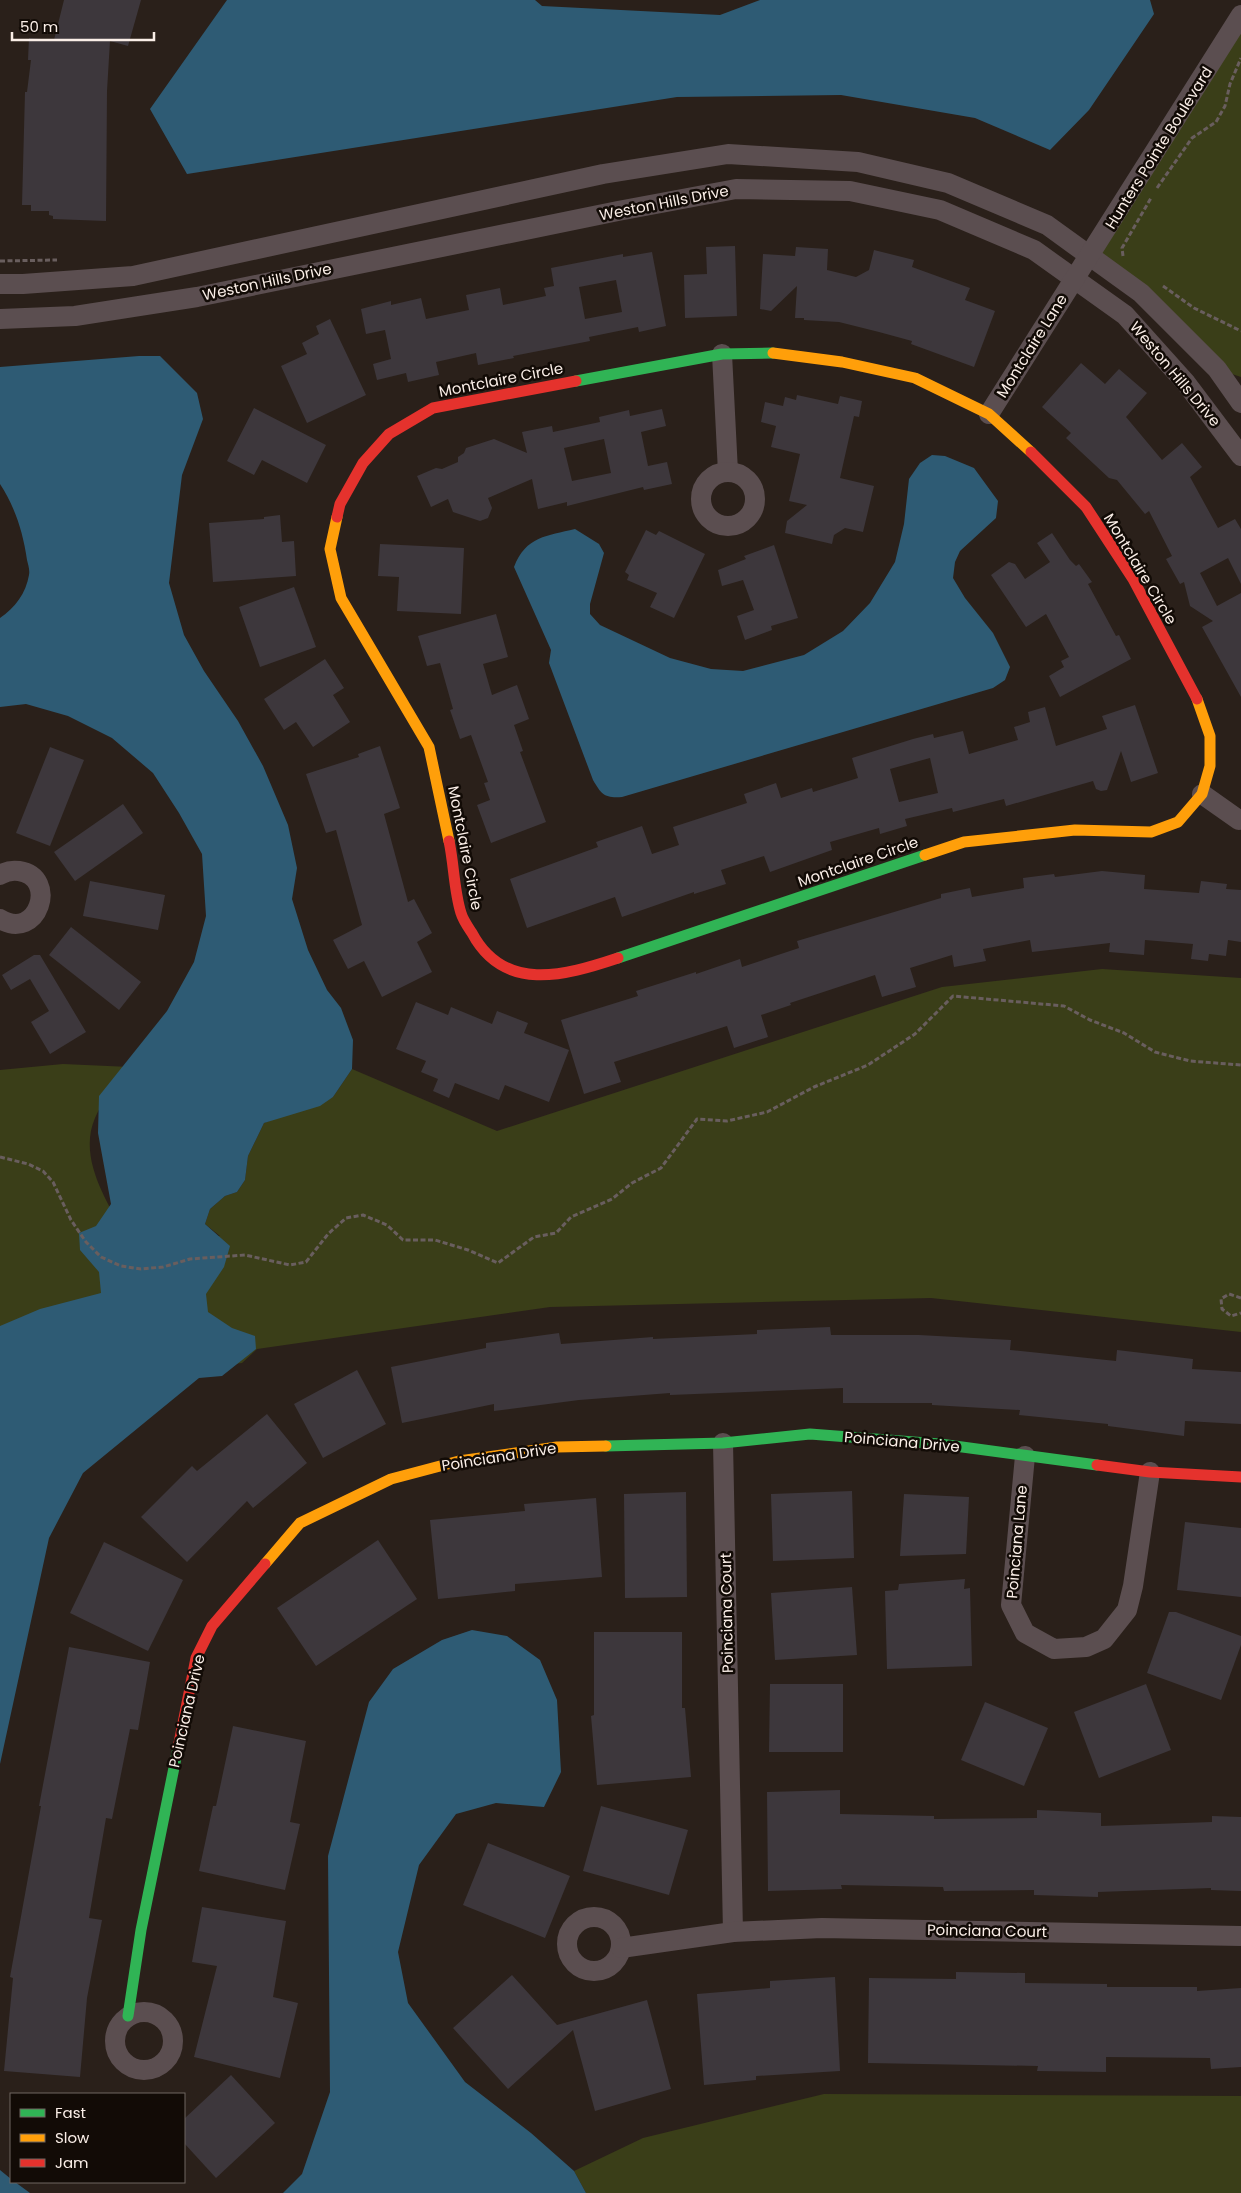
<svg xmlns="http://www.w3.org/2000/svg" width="1241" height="2193" font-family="Poppins,sans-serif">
	<rect width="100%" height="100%" fill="#2a201a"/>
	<g fill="#3a3e18">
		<path d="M1241 15V377L1217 369 1090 256Z"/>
		<path d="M1102 969 1241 978V1332L931 1298 550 1307 257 1349 242 1363 0 1394V1070L63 1064 130 1067C117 1083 103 1099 95 1118 78 1157 106 1200 124 1233L220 1236 205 1224 210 1209 225 1196 237 1192 245 1180 248 1156 264 1123 333 1097 352 1069 497 1131 942 987Z"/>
		<path d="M824 2094 1241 2096V2193H586L574 2171 643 2138Z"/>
	</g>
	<g fill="#2e5b74">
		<path d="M227 0H535L542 6 720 15 760 0H1150L1154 14 1089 110 1050 150 975 118 841 95 677 97 187 174 150 109Z"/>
		<path d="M139 356H160L197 393 203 419 182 475 169 583 184 635 204 671 238 721 263 766 288 825 297 868 292 899 308 950 327 990 341 1008 353 1040 352 1069 333 1097 320 1106 264 1123 248 1156 245 1180 237 1192 225 1196 210 1209 205 1224 230 1246 224 1267 206 1294 208 1312 232 1328 255 1336 256 1349 222 1376 199 1378 83 1473 49 1538 0 1764V1326L40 1309 101 1293 99 1272 80 1250 79 1233 96 1226 111 1204 98 1133 99 1096 167 1011 194 962 206 916 202 854 179 813 153 773 112 738 68 716 26 704 0 707V618C15 608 26 593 29 575 30 570 28 564 27 560 23 532 15 507 0 484V367Z"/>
		<path d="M932 455 945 456 974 468 998 501 996 518 960 551 955 562 953 578 965 598 993 633 1010 667 1005 680 993 688 622 797C604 798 602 795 593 780L549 663 551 650 514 567C526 536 547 536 575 529L599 544 604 553 590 604V614L600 625 670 658 711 669 743 671 804 655 843 631 870 603 895 562 904 524 909 479 920 463Z"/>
		<path d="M472 1630 507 1636 540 1660 557 1700 561 1772 544 1807 496 1803 456 1814 419 1865 398 1952 408 2003 465 2082 531 2133 574 2171 586 2193H283L302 2174 330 2092 328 1856 369 1702 393 1669 442 1640Z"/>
		<path d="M0 2170 11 2179V2182H15L30 2193H0Z"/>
	</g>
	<g fill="#3d373c" fill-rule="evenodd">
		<path d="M64 0H141L128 46 110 41 107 91 106 221 53 219V216L49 215V211H31V205H22L25 92H27L31 60H28L29 38 54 40Z"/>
		<path d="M735 246 737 316 685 318 684 275 707 274 706 247Z"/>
		<path d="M796 247 828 249 827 270 856 277 869 270 874 250 914 260 912 267 970 288 965 300 995 311 974 367 911 344 912 341 879 332 839 322 804 320V318H795L797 286 771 311 760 309 763 254 795 256Z"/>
		<path d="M652 252 666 326 639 332 638 327 589 337 590 341 513 356 514 358 478 365 476 353 436 362 439 375 408 382 406 373 377 380 373 364 391 359 385 330 366 334 361 309 391 301V305L421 298 426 319 469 310 466 295 500 288 503 305 546 296 544 288 554 286 551 268 623 254V257ZM616 280 622 312 585 319 579 287Z"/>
		<path d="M330 319 366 395 307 423 281 366 307 354 302 343 319 334 316 326Z"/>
		<path d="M1081 363 1105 384 1119 369 1147 393 1126 417 1162 460 1182 443 1202 467 1190 477 1218 528 1235 519 1241 529V584L1228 558 1200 573 1217 606 1241 593V697L1202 627 1213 621 1190 606 1184 582 1180 584 1166 559 1172 556 1149 511 1145 514 1117 480 1109 478 1066 438 1071 433 1042 407Z"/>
		<path d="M797 395 838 404 840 396 862 401 859 417 854 416 840 478 874 486 863 532 845 528 834 535 832 544 785 533 787 521 807 505 789 501 800 454 771 447 776 426 761 422 765 402 783 406 785 397 796 400Z"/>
		<path d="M254 408 326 445 307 483 262 460 254 475 227 461Z"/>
		<path d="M662 409 666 426 641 432 648 466 667 462 672 484 644 490 643 487 567 506V502L538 509 532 479 488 498 492 508 488 518 480 521 453 512 448 499 431 507 417 476 436 468 442 469 458 462V457L464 453 466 448 494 439 527 453 522 432 552 426 553 432 600 422 599 417 629 410 630 416ZM604 439 611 473 572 481 564 448Z"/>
		<path d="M280 515 282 542 294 541 296 576 213 582 209 523 264 519V517Z"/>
		<path d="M646 530 656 535 659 531 705 554 674 618 650 607 657 593 627 580 629 575 625 572Z"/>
		<path d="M1052 533 1070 560 1076 566 1079 564 1092 582 1088 584 1116 636 1119 635 1131 659 1060 697 1049 676 1064 667 1061 661 1069 657 1046 614 1026 627 991 575 1009 562 1015 564 1025 579 1050 562 1037 543Z"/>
		<path d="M380 544 464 548 461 614 397 611 399 577 378 576Z"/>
		<path d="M774 545 798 618 771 626 772 630 745 640 737 616 754 610 743 580 722 586 718 570 746 559 744 556Z"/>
		<path d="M294 587 316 647 260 667 239 607Z"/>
		<path d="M496 614 508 657 483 664 492 695 517 685 529 719 514 725 523 751 520 752 546 822 491 843 477 805 490 800 484 783 488 782 471 735 460 739 450 710 453 709 440 663 427 666 418 636Z"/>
		<path d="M325 659 344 688 333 695 350 722 313 747 296 722 284 730 264 699Z"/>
		<path d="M1135 705 1158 773 1131 782 1121 751 1107 790 1101 791 1096 789 1093 781 1006 806 1004 799 953 812 952 808 905 819 907 826 880 834 879 828 830 842 832 850 770 872 764 856 721 870 726 884 694 894V892L622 917 615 897 527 928 510 879 598 847 596 842 642 826 652 854 679 845 673 827 747 803 744 794 776 783 781 798 812 788 813 792 858 778 852 758 913 739 933 734 934 738 963 731 969 754 1018 740 1014 727 1030 722 1028 712 1045 707 1056 746 1107 729 1102 716ZM930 758 938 793 899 802 890 769Z"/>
		<path d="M380 746 400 808 384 814 408 902 414 899 432 933 417 942 432 972 382 997 364 961 348 969 333 940 362 925 336 830 326 833 306 774 359 757 358 754Z"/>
		<path d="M50 747 84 760 50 846 16 833Z"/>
		<path d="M123 804 143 833 75 881 54 852Z"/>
		<path d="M1102 871 1145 875 1144 889 1199 893 1201 881 1227 884 1226 889 1241 890V942L1228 940 1226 956 1209 954 1208 961 1191 959 1193 944 1145 940 1144 955 1109 952 1110 943 1032 952 1030 940 983 949 986 961 954 967 952 955 910 968 916 987 882 997 875 975 790 1003 791 1005 761 1015 768 1037 734 1048 727 1026 614 1062 621 1082 584 1094 561 1020 638 996 636 991 696 972V974L740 959 742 967 799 948 797 941 941 898V894L970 888 972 897 1024 888 1023 878 1054 874 1055 877Z"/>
		<path d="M90 881 165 895 158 930 83 916Z"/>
		<path d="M71 927 141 982 119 1010 49 955Z"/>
		<path d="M34 955H40L86 1032 50 1054 31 1022 49 1011 30 979 11 990 2 975Z"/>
		<path d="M416 1002 448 1015 451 1007 492 1024 497 1011 528 1023 524 1033 569 1050 549 1102 505 1085 499 1100 455 1083 449 1098 433 1091 438 1079 421 1072 426 1061 396 1049Z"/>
		<path d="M830 1327 831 1335H919L1011 1340 1010 1350 1116 1361 1117 1350 1193 1359 1192 1369 1241 1372V1424L1185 1421 1184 1436 1108 1426V1424L1019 1415 1020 1410 932 1405V1403H843V1388L670 1395V1393L579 1400 494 1411V1404L402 1423 391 1367 486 1348V1343L559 1333 561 1344 653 1337V1339L757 1334V1330Z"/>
		<path d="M357 1370 386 1424 323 1458 294 1404Z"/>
		<path d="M267 1414 307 1463 253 1508 247 1501 187 1562 141 1517 192 1466 197 1471Z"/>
		<path d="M852 1491 854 1558 773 1561 771 1494Z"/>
		<path d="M686 1492 687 1597 625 1598 624 1494Z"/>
		<path d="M904 1494 969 1497 966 1554 900 1556Z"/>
		<path d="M596 1498 602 1577 515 1584V1591L438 1599 430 1520 525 1511 524 1504Z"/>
		<path d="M1185 1522 1241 1528V1597L1177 1590Z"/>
		<path d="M378 1540 417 1599 316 1666 277 1608Z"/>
		<path d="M104 1542 183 1580 148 1651 70 1613Z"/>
		<path d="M965 1579 964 1589 970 1588 972 1666 887 1669 885 1591 898 1590 899 1584Z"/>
		<path d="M852 1587 857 1655 775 1660 771 1593Z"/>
		<path d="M1169 1612H1176L1241 1636V1645L1221 1700 1147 1673Z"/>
		<path d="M594 1632H682V1708H685L691 1777 597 1785 591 1716 594 1715Z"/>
		<path d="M69 1647 150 1662 138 1730 130 1729 112 1819 106 1818 89 1918 102 1920 87 1998 80 2077 4 2071 13 1978 10 1977 41 1806H39Z"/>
		<path d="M770 1684H843V1752H769Z"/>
		<path d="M1146 1684 1171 1750 1099 1778 1074 1712Z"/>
		<path d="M985 1702 1048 1728 1024 1786 961 1760Z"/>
		<path d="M233 1726 306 1741 290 1822 300 1824 285 1890 199 1871 213 1806H216Z"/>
		<path d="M840 1790V1814L934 1816V1819L1037 1818V1810L1101 1813V1826L1212 1822V1816L1241 1817V1891L1211 1890V1888L1098 1892V1897L1034 1895V1890L944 1891 943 1887 841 1885 842 1889 768 1891 767 1792Z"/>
		<path d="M601 1806 688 1830 669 1895 583 1871Z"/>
		<path d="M488 1843 570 1876 545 1938 463 1905Z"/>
		<path d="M202 1907 286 1921 273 1997 298 2003 280 2078 194 2057 217 1966 192 1962Z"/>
		<path d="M956 1972 1025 1973V1983L1107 1984V1987H1197V1991L1241 1988V2067L1211 2069 1210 2058 1106 2057V2072L1037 2071 1038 2066 868 2063 869 1978 956 1979Z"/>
		<path d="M512 1975 557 2025 647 2000 671 2089 595 2111 573 2030 508 2089 453 2028Z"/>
		<path d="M835 1977 840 2071 756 2076V2080L704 2085 697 1994 770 1988V1981Z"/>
		<path d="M231 2075 275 2123 216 2178 184 2143V2119Z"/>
	</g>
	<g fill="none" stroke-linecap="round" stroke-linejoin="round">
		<g stroke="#695e5e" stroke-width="3" stroke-dasharray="5 2.5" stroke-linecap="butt">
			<path d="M1157 188 1192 138 1216 122 1225 106 1230 84 1241 58"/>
			<path d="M1123 256 1122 248 1151 198"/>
			<path d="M0 261 57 260"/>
			<path d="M1163 286 1194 308 1241 331"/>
			<path d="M0 1157 28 1164 43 1171 53 1182 71 1220 86 1242 101 1257 121 1266 141 1269 163 1267 190 1259 245 1255 290 1265 306 1262 328 1234 346 1218 363 1215 387 1225 403 1240H435L468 1250 498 1263 534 1237 556 1233 571 1217 612 1199 632 1183 661 1168 697 1119 727 1121 767 1112 814 1087 868 1065 915 1034 953 996 1064 1006 1090 1020 1124 1033 1155 1052 1190 1061 1241 1065"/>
			<path d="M1241 1298 1229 1294 1221 1299 1222 1309 1231 1316 1241 1313"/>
		</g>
		<g stroke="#5b4e50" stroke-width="20">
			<path d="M0 284H23L133 276 603 174 728 154 858 162 948 183 1047 225 1141 293 1217 369 1241 403"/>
			<path d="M0 319 75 316 197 297 618 211 736 189 850 191 940 210 1034 250 1125 315 1186 383 1241 456"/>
			<path d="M722 354 728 472"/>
			<path d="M989 414 1241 15"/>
			<circle cx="728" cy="499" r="27"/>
			<path d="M1202 794 1239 820"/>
			<path d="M0 875C6 871 12 870 19 871 59 877 38 942 0 919"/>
			<path d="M723 1443 733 1932"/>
			<path d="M1025 1456 1011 1605 1025 1633 1054 1649 1086 1647 1104 1639 1127 1610 1133 1586 1150 1472"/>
			<circle cx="594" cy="1944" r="27"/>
			<path d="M621 1948 733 1932 822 1928 1241 1936"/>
			<circle cx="144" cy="2041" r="29"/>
		</g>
		<g stroke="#30b455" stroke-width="11">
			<path d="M576 381 722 354 773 353"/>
			<path d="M618 958 925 855"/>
			<path d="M606 1446 723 1443 810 1434 940 1444 1097 1465"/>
			<path d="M128 2016 141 1930 178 1748"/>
		</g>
		<g stroke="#ff9f0a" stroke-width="11">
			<path d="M773 353 842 362 915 378 989 414 1031 452"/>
			<path d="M337 517 330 549 341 598 429 747 449 841"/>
			<path d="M925 855 964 842 1075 830 1151 832 1178 822 1202 794 1210 766V736L1197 699"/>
			<path d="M265 1564 300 1523 391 1479 459 1461 557 1447 606 1446"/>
		</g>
		<g stroke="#e5322d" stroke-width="11">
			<path d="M1031 452 1086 507 1133 579 1197 699"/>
			<path d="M337 517 340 504 363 463 389 434 433 408 576 381"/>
			<path d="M449 841C454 864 454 891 461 913 463 920 468 927 472 933 504 993 564 976 618 958"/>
			<path d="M1097 1465 1150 1472 1241 1477"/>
			<path d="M178 1748 196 1658 212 1626 265 1564"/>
		</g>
	</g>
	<g text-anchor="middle" stroke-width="5" stroke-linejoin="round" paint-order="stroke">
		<g font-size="15" fill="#faeee7" stroke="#120b06">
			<text transform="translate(1159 148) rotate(-58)" y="5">Hunters Pointe Boulevard</text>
			<text transform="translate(664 203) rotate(-11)" y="5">Weston Hills Drive</text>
			<text transform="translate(267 282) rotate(-12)" y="5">Weston Hills Drive</text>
			<text transform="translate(1032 346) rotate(-58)" y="5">Montclaire Lane</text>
			<text transform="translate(1175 374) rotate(50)" y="5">Weston Hills Drive</text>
			<text transform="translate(501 380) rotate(-11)" y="5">Montclaire Circle</text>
			<text transform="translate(1140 569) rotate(59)" y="5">Montclaire Circle</text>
			<text transform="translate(465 848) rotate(79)" y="5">Montclaire Circle</text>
			<text transform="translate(858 862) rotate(-19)" y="5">Montclaire Circle</text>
			<text transform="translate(902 1442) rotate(5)" y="5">Poinciana Drive</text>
			<text transform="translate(499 1457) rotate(-9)" y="5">Poinciana Drive</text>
			<text transform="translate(1017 1542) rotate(-85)" y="5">Poinciana Lane</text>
			<text transform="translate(727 1613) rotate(-91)" y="5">Poinciana Court</text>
			<text transform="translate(187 1711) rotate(-77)" y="5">Poinciana Drive</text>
			<text transform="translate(987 1931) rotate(1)" y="5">Poinciana Court</text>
		</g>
	</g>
	<rect x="10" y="2093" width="175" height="90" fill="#120b06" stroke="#6f6660"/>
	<rect x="20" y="2109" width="25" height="8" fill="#30b455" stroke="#6f6660"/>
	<text x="55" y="2118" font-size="15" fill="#faeee7">Fast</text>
	<rect x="20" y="2134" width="25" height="8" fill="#ff9f0a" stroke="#6f6660"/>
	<text x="55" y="2143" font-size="15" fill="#faeee7">Slow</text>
	<rect x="20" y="2159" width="25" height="8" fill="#e5322d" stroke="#6f6660"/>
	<text x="55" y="2168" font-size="15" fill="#faeee7">Jam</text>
	<path d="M12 32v8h142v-8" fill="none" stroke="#faeee7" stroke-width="2.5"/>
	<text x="20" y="32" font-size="15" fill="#faeee7" stroke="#120b06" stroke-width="4" paint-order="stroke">50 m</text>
</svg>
